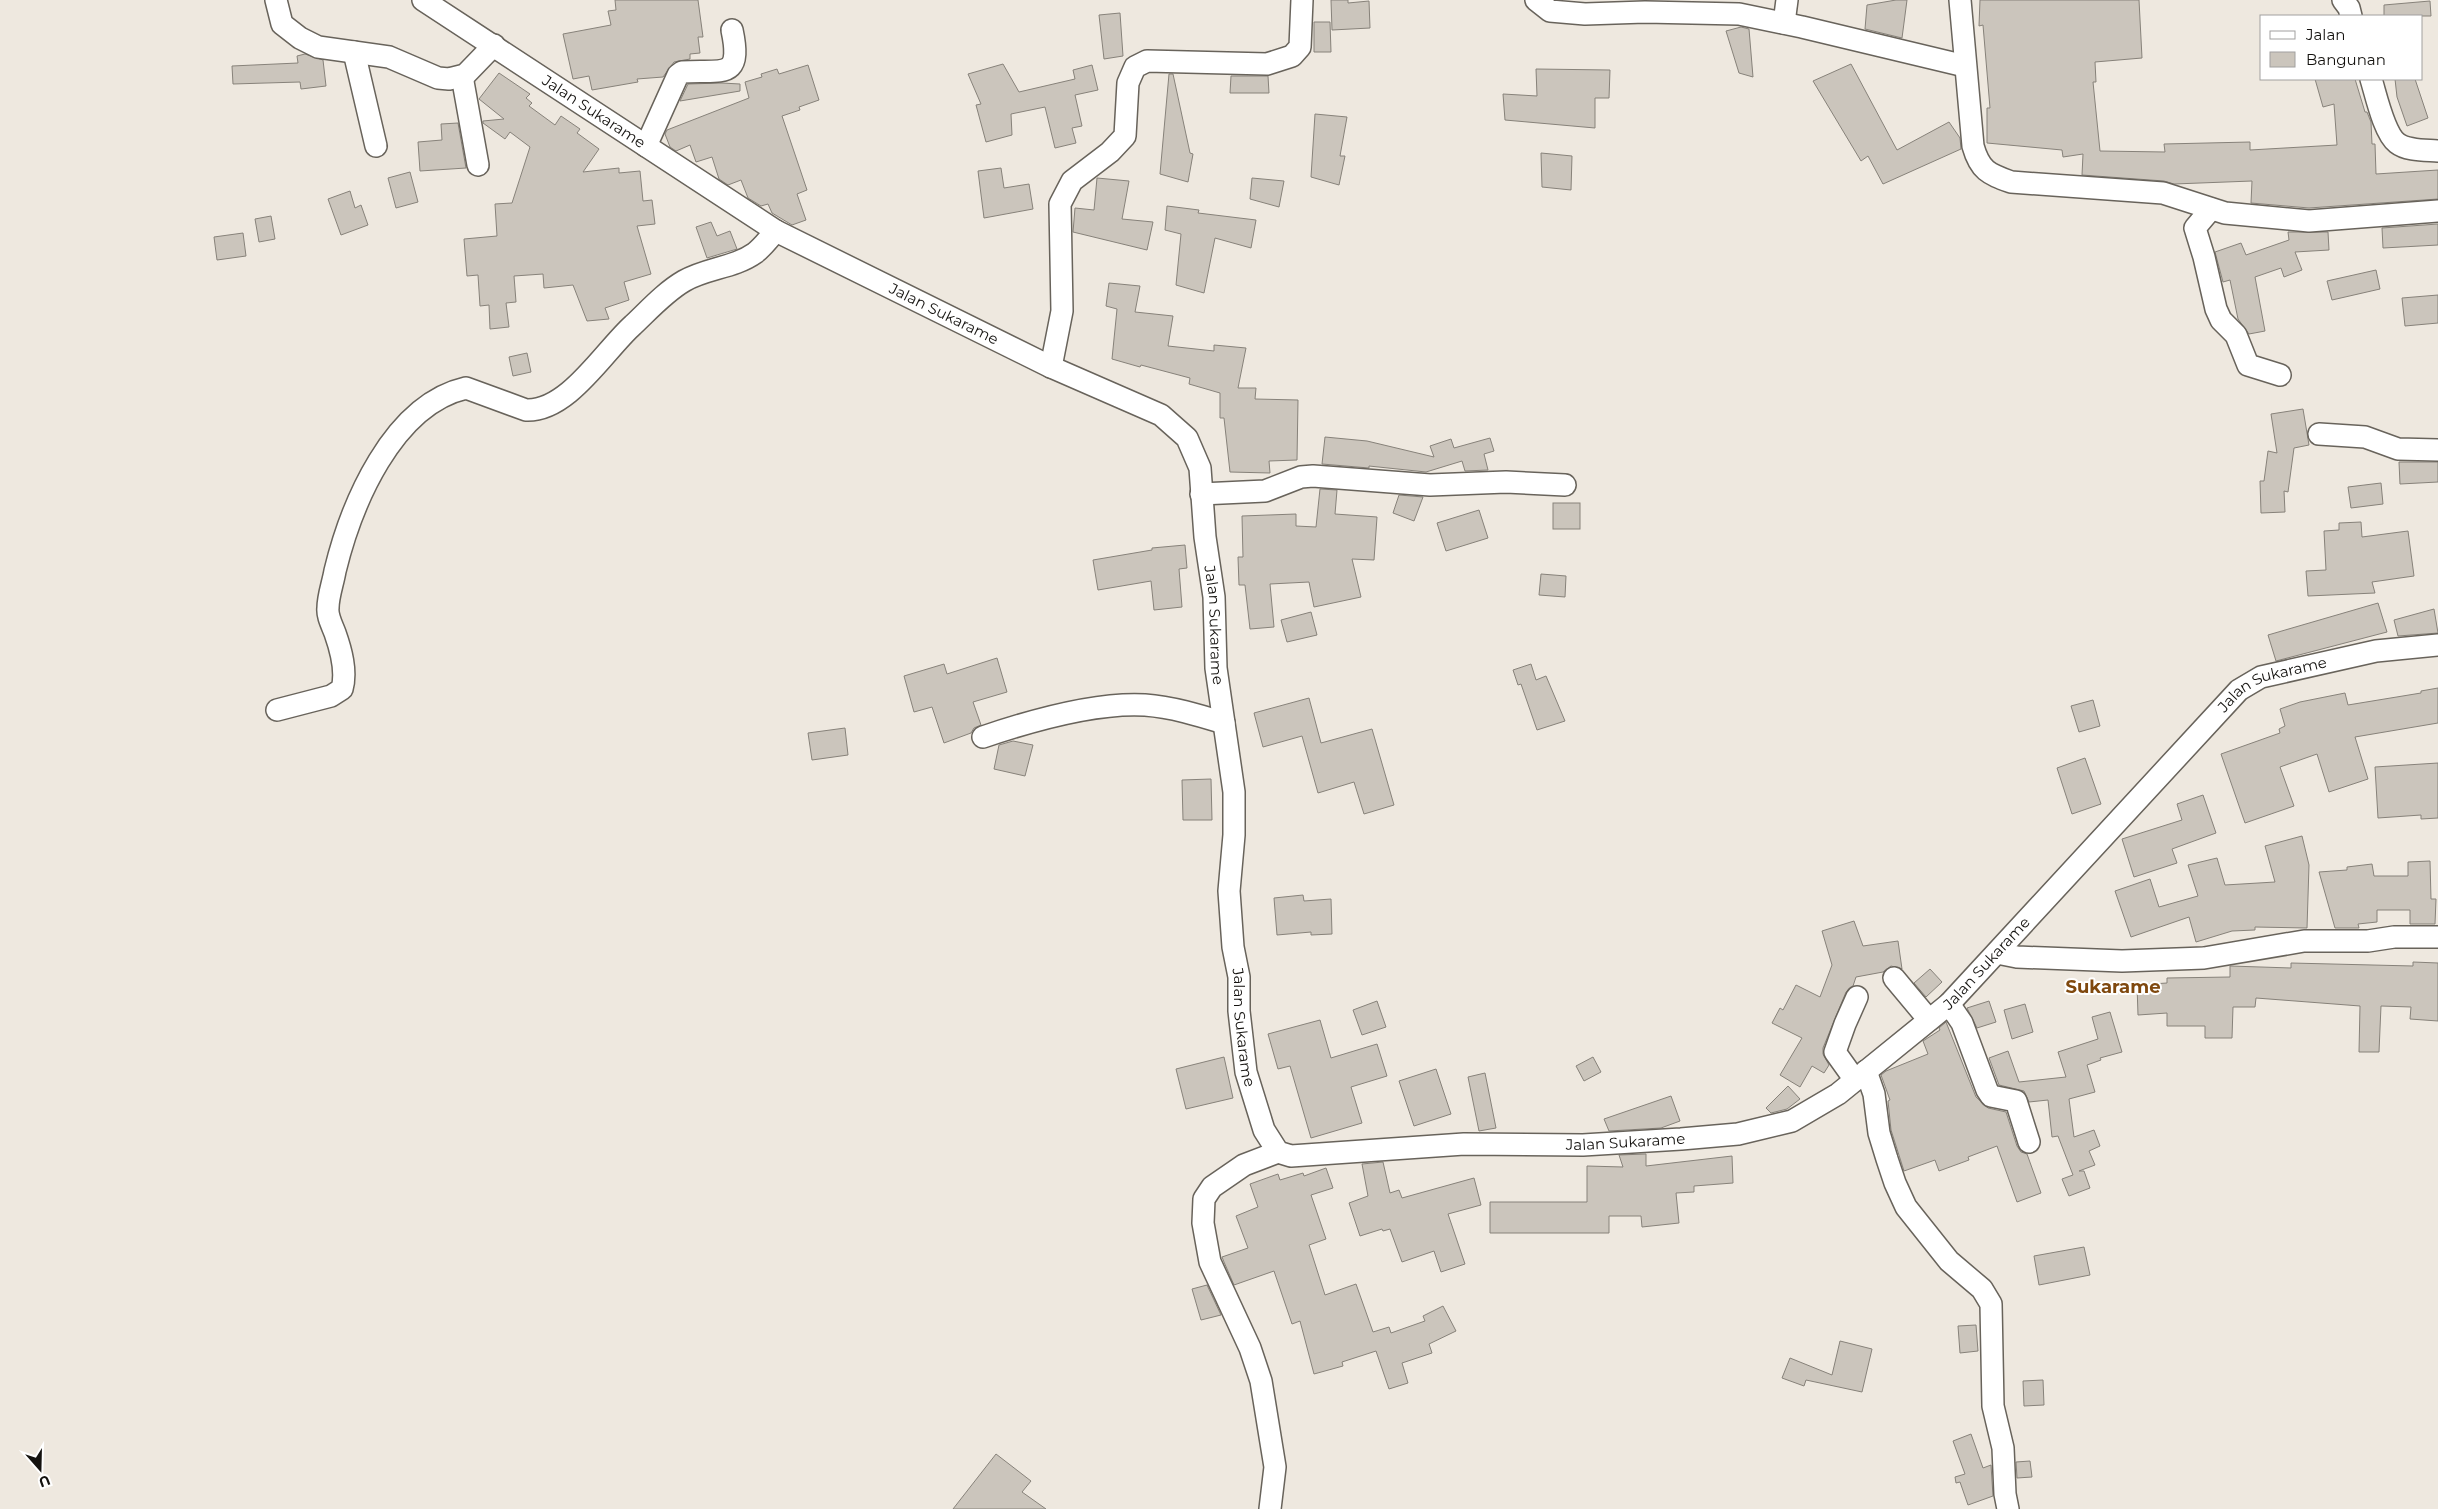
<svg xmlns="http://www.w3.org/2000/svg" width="2438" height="1509" font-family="Montserrat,sans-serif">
	<rect width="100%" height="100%" fill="#eee8df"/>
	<g fill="#cbc5bc" stroke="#87827a">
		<path d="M615 0H698L703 37H698L700 53 690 54V59L674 62 663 77 637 79 638 82 592 90 589 76 573 79 563 34 611 25 608 11 616 10Z"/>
		<path d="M1331 0H1348V3L1369 1 1370 28 1332 30Z"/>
		<path d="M1896 0H1907L1902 38 1865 29 1867 5Z"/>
		<path d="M1980 0H2139L2142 58 2095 62 2096 82H2093L2100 151 2165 152 2164 144 2250 142V150L2337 145 2334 104 2323 107 2315 79H2355L2365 112H2367L2371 122 2372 144H2375L2376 174 2438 170V199L2309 208 2251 203 2252 181 2174 184 2164 181 2082 175 2083 154 2063 157 2062 150 1987 143V108H1990L1983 25 1979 26Z"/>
		<path d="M2430 1 2431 16H2384V5Z"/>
		<path d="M1120 13 1123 56 1104 59 1099 15Z"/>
		<path d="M1314 22H1330L1331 52H1314Z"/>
		<path d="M1741 27 1749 29 1753 77 1739 73 1726 31Z"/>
		<path d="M305 54 323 60 326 86 301 89 300 82 233 84 232 66 298 63 297 56Z"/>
		<path d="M1003 64 1019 92 1075 79 1073 70 1092 65 1098 90 1075 95 1082 126 1072 128 1076 143 1055 148 1045 107 1011 114 1012 135 986 142 976 105 981 104 968 74Z"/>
		<path d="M1851 64 1897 150 1949 122 1960 138 1961 149 1883 184 1868 156 1861 161 1813 81Z"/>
		<path d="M808 65 819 100 799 107 800 110 782 116 807 190 797 194 806 220 792 225 772 213 768 204 761 206 748 198 741 180 728 185 719 179 712 157 696 162 690 145 676 151 670 147 665 134 667 130 749 98 745 82 762 77 761 74 777 69 779 74Z"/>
		<path d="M1536 69 1610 70 1609 98H1595V128L1505 120 1503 94 1537 96Z"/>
		<path d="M499 73 530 94 526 98 532 103 529 106 555 125 561 116 580 129 577 133 599 149 583 172 619 168V173L640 171 643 201 652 200 655 224 637 226 651 274 624 282 629 300 605 308 609 319 587 321 573 285 544 288 543 274 514 276 516 302 506 303 509 327 490 329 489 305 480 306 478 275 467 276 464 239 497 236 495 204 512 203 530 147 510 132 505 139 483 123V121L504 119 479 99Z"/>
		<path d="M1169 74H1173L1190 153 1193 154 1188 182 1160 174Z"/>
		<path d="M1231 76H1268L1269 93H1230Z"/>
		<path d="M2395 79H2415L2428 118 2407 126 2397 97Z"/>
		<path d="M722 83 740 84V91L680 101 688 84Z"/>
		<path d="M1315 114 1347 117 1340 156H1345L1339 185 1311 177Z"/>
		<path d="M458 123 466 168 420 171 418 142 442 140 441 124Z"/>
		<path d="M1541 153 1572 156 1571 190 1542 187Z"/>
		<path d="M1001 168 1004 188 1029 184 1033 209 984 218 978 171Z"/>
		<path d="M410 172 418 202 396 208 388 178Z"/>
		<path d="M1097 178 1129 181 1122 219 1153 222 1147 250 1073 232 1075 208 1094 210Z"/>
		<path d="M1252 178 1284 181 1279 207 1250 199Z"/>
		<path d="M350 191 355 208 361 205 368 225 341 235 328 199Z"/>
		<path d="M1167 206 1199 210 1198 213 1256 220 1251 248 1215 238 1204 293 1176 285 1181 234 1165 230Z"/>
		<path d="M271 216 275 239 259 242 255 219Z"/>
		<path d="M711 222 717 236 730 231 737 249 707 258 696 227Z"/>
		<path d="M2438 224V245L2383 248 2382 228Z"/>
		<path d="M2288 232H2328L2329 250 2295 252 2302 270 2284 277 2281 268 2255 277 2265 331 2249 334 2238 319 2230 280 2223 282 2215 252 2241 243 2246 255 2289 240Z"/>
		<path d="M243 233 246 256 217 260 214 237Z"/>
		<path d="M2376 270 2380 289 2332 300 2327 281Z"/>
		<path d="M1109 283 1140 286 1135 312 1173 316 1168 346 1214 351V345L1246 348 1238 388H1256L1255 399 1298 400 1297 460 1269 461 1270 473 1230 472 1224 418H1220V393L1189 384 1190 378 1141 365 1140 367 1112 359 1117 309 1106 306Z"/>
		<path d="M2438 295V323L2405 326 2402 298Z"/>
		<path d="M527 353 531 372 513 376 509 357Z"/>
		<path d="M2303 409 2309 445 2294 448 2288 492 2284 491 2285 512 2261 513 2260 481H2264L2268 451 2277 453 2271 414Z"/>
		<path d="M1325 437 1367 441 1434 457 1430 446 1451 439 1454 448 1490 438 1494 451 1484 454 1488 470 1465 471 1462 461 1426 472 1369 466V468L1322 464Z"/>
		<path d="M2399 462H2438V482L2400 484Z"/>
		<path d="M2381 483 2383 504 2351 508 2348 487Z"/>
		<path d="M1320 489 1337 490 1335 514 1377 517 1374 560 1352 559 1361 597 1314 607 1309 582 1270 584 1274 627 1250 629 1245 585H1239L1238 557H1243L1242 516 1296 514V526L1316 527Z"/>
		<path d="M1399 495 1423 497 1414 521 1393 513Z"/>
		<rect x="1553" y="503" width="27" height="26"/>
		<path d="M1479 510 1488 538 1446 551 1437 523Z"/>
		<path d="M2361 522 2362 537 2408 531 2414 576 2372 582 2375 593 2308 596 2306 571 2326 570 2324 531 2339 530V523Z"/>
		<path d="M1185 545 1187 568 1179 569 1182 607 1154 610 1151 581 1098 590 1093 560 1152 550V548Z"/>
		<path d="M1541 574 1566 576 1565 597 1539 595Z"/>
		<path d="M2378 603 2387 632 2276 661 2268 635Z"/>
		<path d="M2434 609 2438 633 2398 636 2394 620Z"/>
		<path d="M1311 612 1317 635 1287 642 1281 620Z"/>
		<path d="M997 658 1007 692 973 702 981 725 974 728 971 733 944 743 932 707 914 712 904 676 944 664 947 674Z"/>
		<path d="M1531 664 1536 680 1546 676 1565 721 1537 730 1521 684 1518 685 1513 670Z"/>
		<path d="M2438 688V723L2355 737 2368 779 2329 792 2317 754 2280 767 2294 806 2245 823 2221 754 2280 733 2279 729 2285 726 2280 709 2300 702 2345 693 2348 705 2421 693V691Z"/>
		<path d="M1309 698 1321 743 1372 729 1394 805 1364 814 1354 782 1318 793 1302 736 1263 747 1254 713Z"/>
		<path d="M2093 700 2100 726 2079 732 2071 706Z"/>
		<path d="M845 728 848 755 812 760 808 733Z"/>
		<path d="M1013 741 1033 745 1025 776 994 769 999 745Z"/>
		<path d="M2085 758 2101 804 2072 814 2057 768Z"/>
		<path d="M2438 763V818L2421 819V815L2378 818 2375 767Z"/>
		<path d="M1211 779 1212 820H1183L1182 780Z"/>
		<path d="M2203 795 2216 833 2172 849 2177 863 2134 877 2122 839 2182 820 2177 804Z"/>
		<path d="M2302 836 2309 865 2307 928 2255 927V930L2232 931 2196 942 2189 917 2131 937 2115 891 2150 879 2159 907 2198 896 2188 865 2217 858 2225 885 2275 882 2265 846Z"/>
		<path d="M2430 861 2431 899H2436L2435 924H2410V910H2377V922L2358 924 2359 928H2335L2319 872 2347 870V867L2372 864 2374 876H2408V862Z"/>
		<path d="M1303 895 1304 901 1331 899 1332 934 1311 935V932L1277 935 1274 898Z"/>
		<path d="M1854 921 1863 946 1898 941 1902 969 1891 966 1883 972 1856 977 1853 986 1846 992 1823 1048V1054L1829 1065 1824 1073 1812 1066 1800 1087 1780 1075 1802 1038 1772 1023 1780 1008 1783 1010 1796 985 1820 997 1832 965 1822 931Z"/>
		<path d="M2413 962 2438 963V1021L2410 1019 2411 1007 2381 1006 2379 1052H2359L2360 1006 2256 998 2255 1007H2233L2232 1038H2205V1026H2167V1013L2138 1015 2137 985 2167 983V978L2230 977V966L2291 968V963L2413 966Z"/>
		<path d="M1930 969 1942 982 1926 997 1914 983Z"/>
		<path d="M1377 1001 1386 1027 1362 1035 1353 1010Z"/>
		<path d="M1989 1001 1996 1022 1977 1028 1967 1008Z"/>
		<path d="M2025 1004 2033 1032 2012 1039 2004 1010Z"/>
		<path d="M2110 1012 2122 1052 2100 1058 2101 1060 2087 1065 2095 1092 2069 1099 2074 1137 2094 1130 2100 1146 2089 1151 2095 1165 2079 1171H2084L2090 1188 2069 1196 2062 1179 2073 1175 2058 1136 2052 1137 2048 1100 2029 1102 2024 1091 1999 1085 1989 1058 2008 1051 2019 1082 2066 1077 2058 1052 2098 1039 2092 1017Z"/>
		<path d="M1320 1020 1331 1058 1377 1044 1387 1076 1351 1087 1362 1123 1311 1138 1290 1066 1278 1069 1268 1034Z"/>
		<path d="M1946 1022 1976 1097 1988 1108 2006 1112 2017 1146 2021 1152 2027 1154 2041 1193 2017 1202 1997 1146 1968 1157 1969 1160 1939 1171 1935 1160 1904 1171 1891 1130 1888 1101 1890 1100 1881 1075 1886 1071 1928 1054 1923 1041 1940 1030 1939 1028Z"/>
		<path d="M1224 1057 1233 1098 1186 1109 1176 1069Z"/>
		<path d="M1593 1057 1601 1072 1584 1081 1576 1066Z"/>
		<path d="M1436 1069 1451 1114 1414 1126 1399 1081Z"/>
		<path d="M1485 1073 1496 1128 1479 1131 1468 1077Z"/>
		<path d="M1788 1086 1800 1099 1787 1109 1771 1113 1766 1108Z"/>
		<path d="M1671 1096 1680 1121 1661 1128 1609 1131 1604 1119Z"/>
		<path d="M1646 1154V1166L1732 1156 1733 1183 1694 1186V1192L1676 1193 1679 1223 1642 1227 1641 1216H1609V1233H1490V1202H1587V1166L1623 1167 1619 1155Z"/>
		<path d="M1383 1162 1390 1193 1399 1190 1402 1198 1474 1178 1481 1205 1448 1214 1465 1264 1441 1272 1434 1251 1402 1262 1390 1229 1383 1231 1382 1229 1360 1236 1349 1203 1368 1196 1362 1164Z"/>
		<path d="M1326 1168 1333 1188 1311 1195 1326 1239 1309 1245 1325 1295 1356 1284 1373 1332 1389 1327 1391 1333 1425 1321 1423 1316 1443 1306 1456 1331 1429 1344 1432 1353 1402 1363 1408 1383 1389 1389 1376 1351 1342 1362 1343 1366 1314 1374 1300 1321 1292 1324 1274 1271 1234 1285 1224 1262 1222 1257 1248 1248 1236 1216 1258 1207 1250 1184 1278 1174 1280 1180 1303 1173 1304 1176Z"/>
		<path d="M2084 1247 2090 1275 2039 1285 2034 1256Z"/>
		<path d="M1207 1285 1221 1315 1201 1320 1192 1289Z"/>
		<path d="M1976 1325 1978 1351 1960 1353 1958 1326Z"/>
		<path d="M1840 1341 1872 1349 1862 1392 1806 1380 1804 1386 1782 1378 1790 1358 1832 1375Z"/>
		<path d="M2043 1380 2044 1405 2024 1406 2023 1381Z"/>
		<path d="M1971 1434 1983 1468 1991 1465 1993 1496 1968 1505 1960 1482 1956 1483 1955 1477 1965 1474 1953 1441Z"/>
		<path d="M996 1454 1031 1481 1022 1492 1046 1509H953Z"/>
		<path d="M2030 1461 2032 1477 2017 1478 2016 1462Z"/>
	</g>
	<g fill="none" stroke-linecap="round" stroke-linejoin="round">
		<defs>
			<g id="street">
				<path d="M276 0 282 24 300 38 318 47 389 57 438 78 449 79 465 75 494 45"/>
				<path id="s1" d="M423 0 776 231 1051 367 1161 415 1187 438 1200 468 1205 537 1214 597 1216 668 1234 792V835L1229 891 1233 947 1239 977V1011L1246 1072 1264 1130 1278 1152 1291 1156 1464 1144 1583 1145 1681 1139 1738 1134 1792 1121 1838 1094 1949 1004 2239 690 2261 677 2376 651 2438 645"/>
				<path d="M1536 0 1550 11 1585 14 1645 12 1739 14 1802 27 1965 66"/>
				<path d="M1960 0 1973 146C1980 171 1989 174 2011 182L2163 193 2225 213 2309 221 2438 211"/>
				<path d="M2343 0 2349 8 2351 16"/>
				<path d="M1784 23 1787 0"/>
				<path d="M354 52 376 146"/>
				<path d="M462 76 478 165"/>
				<path d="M2371 79C2376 95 2384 133 2397 143 2407 151 2425 150 2438 151"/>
				<path d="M646 146 678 75 682 72C721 69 743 82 732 30"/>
				<path d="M2211 209 2195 228 2204 257 2216 309 2221 320 2236 335 2248 365 2280 375"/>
				<path d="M1051 367 1062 311 1060 204 1072 181 1110 152 1125 136 1128 83 1135 67 1147 61 1267 64 1292 56 1300 47 1302 0"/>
				<path d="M2319 434 2365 437 2398 449 2438 450"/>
				<path d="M1201 494 1265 491 1301 477 1313 476 1430 485 1506 482 1565 485"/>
				<path d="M277 710 331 696 342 689C347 671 341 650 335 633 332 625 327 616 328 608 328 596 333 583 335 571 351 505 392 405 466 388L526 410C568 412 604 351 633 325 649 310 665 292 684 281 706 268 734 268 755 253 763 247 769 238 776 231"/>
				<path d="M983 737C1030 721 1095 702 1145 705 1172 707 1198 715 1224 723"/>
				<path d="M1997 953 2017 957 2122 961 2204 958 2304 941H2368L2394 937H2438"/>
				<path d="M1894 978 1929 1020"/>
				<path d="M1949 1004 1962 1023 1987 1090 1991 1096 2016 1101 2029 1142"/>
				<path d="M1866 1071 1874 1094 1879 1133 1887 1159 1895 1183 1906 1207 1949 1261 1982 1289 1991 1304 1993 1406 2003 1448 2005 1494 2008 1509"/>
				<path d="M1855 1080 1835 1052 1845 1024 1857 997"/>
				<path d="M1270 1509 1275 1467 1261 1381 1250 1348 1210 1262 1203 1223 1204 1199 1212 1187 1244 1165 1278 1152"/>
			</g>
		</defs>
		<use href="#street" stroke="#68635b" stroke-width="24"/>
		<use href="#street" stroke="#fff" stroke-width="21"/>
	</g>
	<g text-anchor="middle" stroke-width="4" stroke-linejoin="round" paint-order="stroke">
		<g font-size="15" fill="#14120f" stroke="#fff">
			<text dy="5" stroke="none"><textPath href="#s1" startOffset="204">Jalan Sukarame</textPath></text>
			<text dy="5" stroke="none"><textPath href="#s1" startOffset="609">Jalan Sukarame</textPath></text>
			<text dy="5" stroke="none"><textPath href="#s1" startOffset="1074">Jalan Sukarame</textPath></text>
			<text dy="5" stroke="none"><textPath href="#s1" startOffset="2784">Jalan Sukarame</textPath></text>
			<text dy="5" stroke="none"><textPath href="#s1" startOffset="2379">Jalan Sukarame</textPath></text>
			<text dy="5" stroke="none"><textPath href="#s1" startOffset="1479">Jalan Sukarame</textPath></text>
			<text dy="5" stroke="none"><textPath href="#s1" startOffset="1959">Jalan Sukarame</textPath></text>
		</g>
		<g font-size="18" font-weight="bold" fill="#7f480e" stroke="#fff">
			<text x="2113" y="993">Sukarame</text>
		</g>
	</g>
	<rect x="2260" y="15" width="162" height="65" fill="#ffffff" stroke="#a1a09f"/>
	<rect x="2270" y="31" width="25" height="8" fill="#ffffff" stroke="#a1a09f"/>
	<text x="2306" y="40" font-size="15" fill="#14120f">Jalan</text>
	<rect x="2270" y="52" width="25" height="15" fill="#cbc5bc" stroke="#a1a09f"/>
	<text x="2306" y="65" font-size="15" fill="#14120f">Bangunan</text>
	<g transform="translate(40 1469) rotate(160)" stroke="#ffffff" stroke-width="4" paint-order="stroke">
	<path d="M0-4L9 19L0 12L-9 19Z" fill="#14120f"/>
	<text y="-8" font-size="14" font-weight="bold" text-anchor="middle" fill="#14120f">U</text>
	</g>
</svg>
